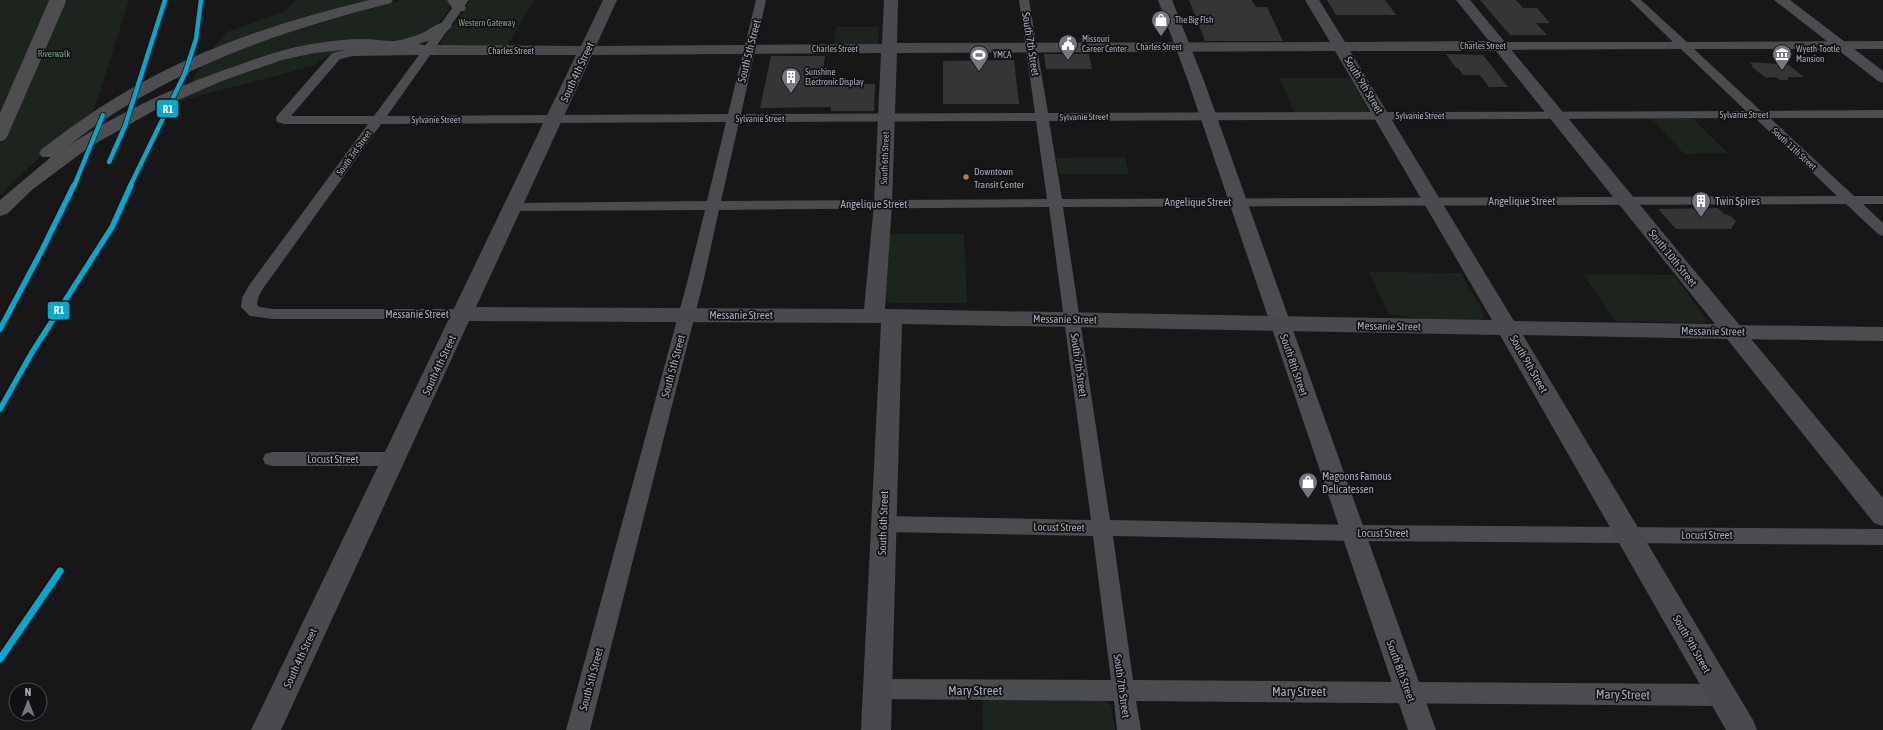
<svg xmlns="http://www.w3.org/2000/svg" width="1883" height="730" font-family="'Asap Condensed',sans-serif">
	<rect width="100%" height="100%" fill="#171717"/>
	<g fill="#1d241e">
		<path d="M0 0H129L93 113 64 134 0 195Z"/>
		<path d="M296 0H370L323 12 405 0H448L450 3V7C445 14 439 26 431 31 410 44 380 39 356 39L353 49C339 51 325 53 316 65L180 101 210 52 227 32 285 11Z"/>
		<path d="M471 0H534L507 46H444L441 45V42Z"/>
		<path d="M836 27H879L878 44H834Z"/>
		<path d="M1279 78H1350L1368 111 1367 112 1295 113Z"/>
		<path d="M1652 119H1693L1728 153 1684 154Z"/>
		<path d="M1125 157 1129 174H1059L1056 158Z"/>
		<path d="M890 234H964L967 303H893L888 302 885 297Z"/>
		<path d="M1369 272 1461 273 1483 312V317L1480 320 1425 319 1389 314Z"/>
		<path d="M1583 274 1674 275 1707 320 1704 323 1615 321Z"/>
		<path d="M982 697 1104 700 1111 705 1115 730H983Z"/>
	</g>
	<g fill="#353536">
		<path d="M1189 0H1252L1256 7H1267L1283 41H1205Z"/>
		<path d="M1327 0H1385L1396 15H1336Z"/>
		<path d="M1480 0H1516L1523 8H1537L1550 23H1536L1547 35H1510Z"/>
		<path d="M1044 54H1089L1092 69H1046Z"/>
		<path d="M1446 54 1483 55 1508 87H1489L1480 75H1463L1458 68H1456Z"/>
		<path d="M771 56H825L821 84H875L874 111H831V107L760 108Z"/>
		<path d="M1014 60 1019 104H943V61Z"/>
		<path d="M1749 62 1789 65 1804 77H1789L1787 80H1780L1775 77 1766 78 1752 67 1753 66Z"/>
		<path d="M1718 208 1724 214 1731 216 1736 221 1731 229H1676L1658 209Z"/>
	</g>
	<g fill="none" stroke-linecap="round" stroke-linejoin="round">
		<g fill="#4b4c50" fill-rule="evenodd">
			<path d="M458 0H469L387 116 728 114 756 0H766L741 114 1035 113 1019 0H1029L1048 113 1746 111 1681 49 1500 50 1494 46 1500 42H1673L1630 0H1641L1687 42 1883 41V49H1694L1761 111 1883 110V118H1770L1854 196H1883V204H1863L1883 223V236L1878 234 1846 204 1063 207 1110 520 1352 525 1883 529V545L1352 541 1113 536 1133 680 1721 684 1729 688 1732 695 1729 702 1721 706 1136 701 1141 730H1117L1114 701 877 699 869 696 866 689 869 682 877 679 1111 680 1093 536 883 532 876 530 873 524 876 518 883 516 1091 520 1049 207 719 210 703 283 590 730H566L687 283 705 210 513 211 508 210 506 207 508 204 513 203 707 201 726 122 381 124 262 290 258 298 257 305 260 307 273 309H463L469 310 471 314 469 318 463 319H273L250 316 241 307 242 298 250 284 368 124H284L277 122 276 119 277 116 332 53 353 48 424 47ZM419 55 374 116H291L340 59 353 56ZM1755 118 1837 196 1062 199 1049 121ZM1036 121 1047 199 721 201 739 122Z"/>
			<path d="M272 452H395L402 454 404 459 402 464 395 466H272L265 464 263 459 265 454Z"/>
		</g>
		<g fill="#4b4c50" fill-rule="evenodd">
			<path d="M1158 0H1172L1204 81 1436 730H1408L1188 81Z"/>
			<path d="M1774 0H1790L1883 71V83L1878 81Z"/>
			<path d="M1733 325 1883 327V341L1733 339 1726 337 1723 332 1726 327Z"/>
		</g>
		<path fill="#4a4a4e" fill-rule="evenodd" d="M603 0H617L596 46 882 44 884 0H898L897 43 1330 42 1305 0H1319L1345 42 1489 41 1456 0H1470L1883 498V526L1874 523 1727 339 1523 335 1753 720 1757 730H1726L1500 335 902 324 891 730H861L881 323 469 321 281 730H251L576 55H428L423 53 420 50 423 47 428 45 581 46ZM1335 51 1492 320 885 309 892 204 897 53ZM1350 51H1496L1715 324 1514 321ZM881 53 874 204 864 309 476 307 592 55Z"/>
		<g fill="#4e4e51" fill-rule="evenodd">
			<path d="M369 0H393L391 3C275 32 162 72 67 147 120 111 179 85 239 65 263 56 287 48 312 44 329 41 346 39 364 39 374 39 384 41 394 41 401 40 413 37 420 34 431 30 438 20 450 23L452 26C445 36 429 41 418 44L433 47 436 50 433 53 428 55 402 50 362 48 314 53 282 60 222 81 155 110 91 146 33 189 7 214 0 216V200L51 157H42L39 153 42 149C66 131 90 113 117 97 193 50 282 21 369 0Z"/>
			<path d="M447 0H461L466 8 464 11H454Z"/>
		</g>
		<path stroke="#4e4e51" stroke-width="16" d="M0 133 58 0"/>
		<defs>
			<g id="rail-1-far2">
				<path d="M109 162 125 126 165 0"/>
				<path d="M74 186 103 115"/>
				<path d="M130 186 185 73 196 39 201 0"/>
			</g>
			<g id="rail-1-far1">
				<path d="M0 329 42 250 74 185"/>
				<path d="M0 409 31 354 112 227 131 185"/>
			</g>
			<path id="rail-1" d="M0 659 60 571"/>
		</defs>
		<use href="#rail-1-far2" stroke="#111113" stroke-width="6"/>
		<use href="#rail-1-far1" stroke="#111113" stroke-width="8"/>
		<use href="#rail-1" stroke="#111113" stroke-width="10"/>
		<use href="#rail-1-far2" stroke="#00a9ce" stroke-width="4.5"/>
		<use href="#rail-1-far1" stroke="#00a9ce" stroke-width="5.5"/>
		<use href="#rail-1" stroke="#00a9ce" stroke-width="7"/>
	</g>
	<defs>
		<symbol id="shop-pin" viewBox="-11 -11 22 30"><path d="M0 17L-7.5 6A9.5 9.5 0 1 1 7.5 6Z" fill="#757880" stroke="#111113"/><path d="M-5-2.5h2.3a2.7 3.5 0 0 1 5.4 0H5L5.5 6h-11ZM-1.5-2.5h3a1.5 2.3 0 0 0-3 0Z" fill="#fff"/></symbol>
		<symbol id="civic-pin" viewBox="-11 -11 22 30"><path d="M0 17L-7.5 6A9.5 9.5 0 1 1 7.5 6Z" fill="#757880" stroke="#111113"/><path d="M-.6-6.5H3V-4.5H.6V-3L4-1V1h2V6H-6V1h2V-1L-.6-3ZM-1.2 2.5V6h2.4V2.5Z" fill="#fff"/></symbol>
		<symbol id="museum-pin" viewBox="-11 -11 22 30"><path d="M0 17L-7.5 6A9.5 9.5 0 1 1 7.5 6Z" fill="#757880" stroke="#111113"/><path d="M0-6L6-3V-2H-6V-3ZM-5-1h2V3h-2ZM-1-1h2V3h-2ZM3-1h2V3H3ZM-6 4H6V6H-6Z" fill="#fff"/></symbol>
		<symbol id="stadium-pin" viewBox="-11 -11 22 30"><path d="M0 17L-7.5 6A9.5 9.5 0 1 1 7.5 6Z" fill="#757880" stroke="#111113"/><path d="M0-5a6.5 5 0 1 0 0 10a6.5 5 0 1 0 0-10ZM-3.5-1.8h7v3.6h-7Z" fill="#fff"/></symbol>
		<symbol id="building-pin" viewBox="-11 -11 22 30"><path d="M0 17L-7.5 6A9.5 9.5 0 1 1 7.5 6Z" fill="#757880" stroke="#111113"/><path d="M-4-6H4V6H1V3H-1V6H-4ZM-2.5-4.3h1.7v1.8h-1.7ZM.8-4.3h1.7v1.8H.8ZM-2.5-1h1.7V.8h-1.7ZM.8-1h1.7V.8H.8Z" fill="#fff"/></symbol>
	</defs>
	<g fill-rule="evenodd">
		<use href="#shop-pin" x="1150" y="9" width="22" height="30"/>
		<use href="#civic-pin" x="1057" y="33" width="22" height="30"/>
		<use href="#museum-pin" x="1771" y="43" width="22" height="30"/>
		<use href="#stadium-pin" x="968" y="44" width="22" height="30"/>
		<use href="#building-pin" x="780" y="66" width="22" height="30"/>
		<use href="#building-pin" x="1690" y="190" width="22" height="30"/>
		<use href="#shop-pin" x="1297" y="471" width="22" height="30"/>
	</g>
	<circle fill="#b07c57" stroke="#111113" stroke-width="1.5" cx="966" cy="177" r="3.5"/>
	<g text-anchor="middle" stroke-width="3.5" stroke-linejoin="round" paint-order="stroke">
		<g font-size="9" fill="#a8adb8" stroke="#111113" text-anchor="start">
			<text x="1175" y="23">The Big FIsh</text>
			<text x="1082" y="42">Missouri<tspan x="1082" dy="10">Career Center</tspan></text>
			<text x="1796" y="52">Wyeth-Tootle<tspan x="1796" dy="10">Mansion</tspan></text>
			<text x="993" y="58">YMCA</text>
			<text x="805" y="75">Sunshine<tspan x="805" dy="10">Electronic Display</tspan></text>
		</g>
		<g font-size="9" fill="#7fa381" stroke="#111113">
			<text x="487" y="26">Western Gateway</text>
			<text x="54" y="57">Riverwalk</text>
		</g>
		<g font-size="9" fill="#a8adb8" stroke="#111113">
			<text x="1483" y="49">Charles Street</text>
			<text x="1159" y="50">Charles Street</text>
			<text x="835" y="52">Charles Street</text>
			<text x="511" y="54">Charles Street</text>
			<text x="1744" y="118">Sylvanie Street</text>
			<text x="1420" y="119">Sylvanie Street</text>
			<text transform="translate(1084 117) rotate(-1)" y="3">Sylvanie Street</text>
			<text x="760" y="122">Sylvanie Street</text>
			<text x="436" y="123">Sylvanie Street</text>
			<text transform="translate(1794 149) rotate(43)" y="3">South 11th Street</text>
			<text transform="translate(354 153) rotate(-54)" y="3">South 3rd Street</text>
			<text transform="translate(885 158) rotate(-88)" y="3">South 6th Street</text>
		</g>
		<g font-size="10" fill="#a8adb8" stroke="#111113" text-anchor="start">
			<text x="974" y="175">Downtown<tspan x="974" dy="13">Transit Center</tspan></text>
		</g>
		<g font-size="11" fill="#a8adb8" stroke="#111113">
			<text transform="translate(1031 44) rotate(81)" y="4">South 7th Street</text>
			<text transform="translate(749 51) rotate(-76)" y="4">South 5th Street</text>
			<text transform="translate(577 72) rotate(-65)" y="4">South 4th Street</text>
			<text transform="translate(1364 85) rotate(59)" y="4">South 9th Street</text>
			<text x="1522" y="205">Angelique Street</text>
			<text x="1198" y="206">Angelique Street</text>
			<text x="874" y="208">Angelique Street</text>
			<text transform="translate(1673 258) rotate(51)" y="4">South 10th Street</text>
			<text x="417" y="318">Messanie Street</text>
			<text x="741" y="319">Messanie Street</text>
			<text transform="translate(1065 319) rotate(1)" y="4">Messanie Street</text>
			<text transform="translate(1389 326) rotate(1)" y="4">Messanie Street</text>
			<text transform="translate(1713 331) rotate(1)" y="4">Messanie Street</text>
			<text transform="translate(1529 364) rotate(60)" y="4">South 9th Street</text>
			<text transform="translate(439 365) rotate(-65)" y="4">South 4th Street</text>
			<text transform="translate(1079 365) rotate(82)" y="4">South 7th Street</text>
			<text transform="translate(1294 365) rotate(71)" y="4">South 8th Street</text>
			<text transform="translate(673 366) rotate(-75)" y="4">South 5th Street</text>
			<text x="333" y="463">Locust Street</text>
			<text transform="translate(883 523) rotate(-88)" y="4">South 6th Street</text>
			<text transform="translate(1059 527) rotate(1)" y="4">Locust Street</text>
			<text x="1383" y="537">Locust Street</text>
			<text x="1707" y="539">Locust Street</text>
			<text transform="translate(1692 644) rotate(60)" y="4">South 9th Street</text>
			<text transform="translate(300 658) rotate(-65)" y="4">South 4th Street</text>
			<text transform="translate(1401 671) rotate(70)" y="4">South 8th Street</text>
			<text transform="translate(591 679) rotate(-75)" y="4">South 5th Street</text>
			<text transform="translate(1122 686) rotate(82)" y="4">South 7th Street</text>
		</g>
		<g font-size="11" fill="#a8adb8" stroke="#111113" text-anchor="start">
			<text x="1715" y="205">Twin Spires</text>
			<text x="1322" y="480">Magoons Famous<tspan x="1322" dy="13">Delicatessen</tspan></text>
		</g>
		<g font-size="13" fill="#a8adb8" stroke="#111113">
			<text x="975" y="695">Mary Street</text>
			<text x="1299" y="696">Mary Street</text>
			<text transform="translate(1623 694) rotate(1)" y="5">Mary Street</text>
		</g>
	</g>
	<g stroke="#111113" stroke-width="1.5">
		<rect x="156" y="99" width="23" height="19" rx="4" fill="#00a9ce"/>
		<rect x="47" y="301" width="23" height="19" rx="4" fill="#00a9ce"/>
	</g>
	<g font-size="11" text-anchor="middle" font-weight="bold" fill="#fff">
		<text x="168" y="113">R1</text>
		<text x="59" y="314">R1</text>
	</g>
	<g transform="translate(28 702)"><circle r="19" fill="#111113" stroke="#4d4f55"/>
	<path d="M0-3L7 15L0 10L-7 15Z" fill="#757880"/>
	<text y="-6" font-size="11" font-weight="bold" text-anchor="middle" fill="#a8adb8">N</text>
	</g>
</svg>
